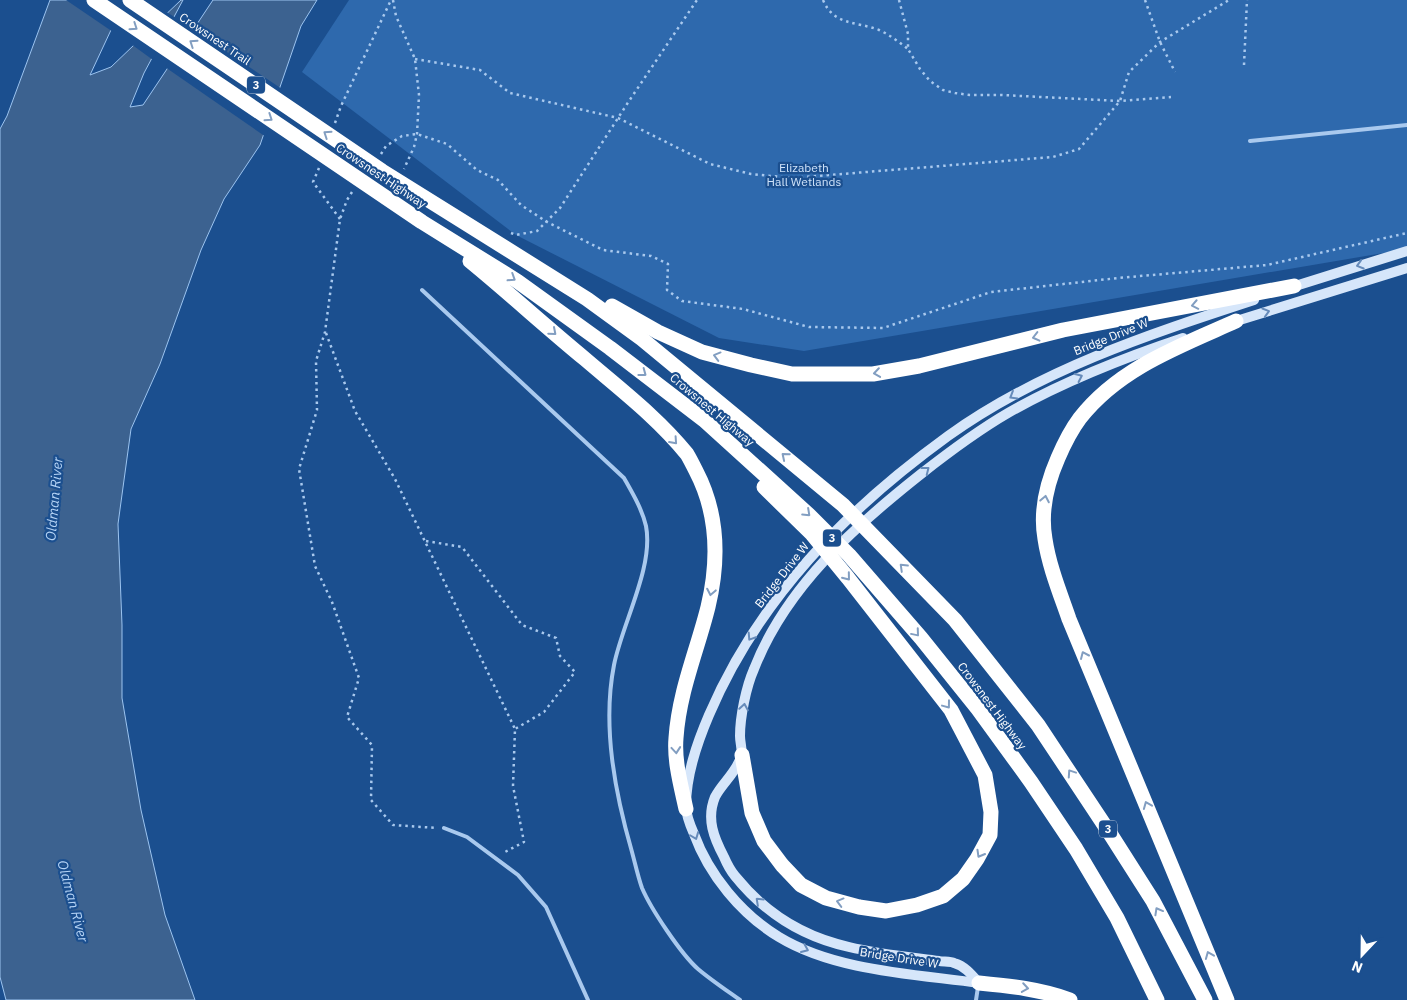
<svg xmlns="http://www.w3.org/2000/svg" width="1407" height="1000" font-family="'IBM Plex Sans',sans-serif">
	<rect width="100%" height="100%" fill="#1b4f8f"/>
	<path fill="#2e69ad" d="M349 0H1407V249L804 351 719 338 516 235 302 72Z"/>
	<path fill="#3c6290" stroke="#9cc4f0" d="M50 0H125L90 75 111 67 181 0H183L144 73 130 107 143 105 213 0H317L301 26 260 145 224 199 201 250 160 364 131 429 118 524 122 625V698L141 810 165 915 195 1000H6L0 977V129L7 116Z"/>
	<g fill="#1b4f8f">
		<path d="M66 0H128L113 32Z"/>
		<path d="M165 11 176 18 153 60 131 44Z"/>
		<path d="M191 28 282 89 266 137 165 67Z"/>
	</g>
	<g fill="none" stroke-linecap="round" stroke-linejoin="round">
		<g stroke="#a9c9ee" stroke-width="2.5" stroke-dasharray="2.5 4" stroke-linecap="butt">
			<path d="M393 0 396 16 415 59 419 95 417 134 414 147 404 169"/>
			<path d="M823 0C834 26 856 21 879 30 890 35 899 42 908 49"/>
			<path d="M899 0 908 34V49L920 69 930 81 943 90 955 93 970 95H1002L1120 101 1171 97"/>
			<path d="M1145 0 1160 42 1175 72"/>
			<path d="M415 59 480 70 510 93 618 118 710 164 751 174 792 178 1053 157 1079 149 1120 101 1129 72 1160 42 1229 0"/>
			<path d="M1244 65 1247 0"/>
			<path d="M335 123 341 106 391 0"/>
			<path d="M381 154 386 146 402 136 417 134 447 144 477 170 498 180 521 205 547 222 603 250 651 256 668 264 667 290 682 301 743 309 809 327 883 328 991 292 1118 278 1267 265 1407 233"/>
			<path d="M319 168 313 182 340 219"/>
			<path d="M352 192 347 200 340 219 325 332 316 361 317 410 299 469 315 566 332 602 359 678 347 717 372 745 371 800 393 825 437 828"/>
			<path d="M511 233 516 235 537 231 560 208 629 101 697 0"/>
			<path d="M326 333 355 411 395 479 515 729 513 786 524 842 503 853"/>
			<path d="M426 541 462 547 522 625 556 638 560 656 575 672 544 712 515 729"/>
		</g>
		<g stroke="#a9c9ee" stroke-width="4">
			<path d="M1250 141 1407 125"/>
			<path d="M422 290 624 478C633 494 642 509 646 526 654 567 622 624 614 665 602 726 615 793 632 852 635 863 638 877 642 888 651 909 681 954 698 969 711 980 726 990 740 1000"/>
			<path d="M444 828 467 837 518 875 546 907 588 1000"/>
			<path d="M976 1000 978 987"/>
		</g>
		<g stroke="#d6e6fa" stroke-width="10">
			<path d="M1289 288 1407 251"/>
			<path d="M1230 323 1407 268"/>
			<path d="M979 983C914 974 835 971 779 937 741 914 709 875 694 834 690 825 686 815 686 806 686 774 697 743 709 715 759 598 846 510 948 436 1040 370 1147 335 1254 300"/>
			<path d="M979 983C972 975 965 966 954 963 950 961 943 962 939 961 909 957 879 954 849 947 803 937 764 912 735 876 730 870 727 864 724 857 714 838 706 819 715 797 722 783 736 773 741 757 743 751 740 743 740 736 740 717 746 687 754 669 786 587 854 527 921 474 949 452 977 431 1008 413 1064 381 1123 358 1183 338"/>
		</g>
		<g stroke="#fff" stroke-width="15">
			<path d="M94 0 422 222 517 281 610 348 704 420 809 515 849 555 921 638 978 709 1031 782 1076 849 1117 918 1157 1000"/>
			<path d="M130 0 382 171 587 299 642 339 843 505 955 620 1038 725 1111 835 1153 901 1205 1000"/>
			<path d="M470 261C509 293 546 327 585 359 620 389 658 418 687 454 690 459 693 465 696 471 718 513 719 561 708 607 697 651 679 692 676 738 674 761 681 786 686 809"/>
			<path d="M612 306 658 332 702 352 751 365 792 374H873L919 366 1063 330 1294 286"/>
			<path d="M742 755 752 813 764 841 782 865 801 885 826 898 859 907 886 911 917 905 943 896 963 879 977 859 990 835 991 812 985 775 951 710 848 578 812 534 764 487"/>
			<path d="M979 983C1010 986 1040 989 1070 1000"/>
			<path d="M1227 1000 1069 619C1060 593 1049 566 1045 539 1040 511 1047 483 1058 458 1064 444 1071 430 1080 418 1119 368 1180 346 1236 321"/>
		</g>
	</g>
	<defs><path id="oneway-chevron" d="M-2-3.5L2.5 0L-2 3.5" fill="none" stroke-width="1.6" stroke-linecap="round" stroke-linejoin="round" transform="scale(1.25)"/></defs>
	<g stroke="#829ec1">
		<use href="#oneway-chevron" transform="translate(134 27) rotate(34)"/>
		<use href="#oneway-chevron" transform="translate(193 43) rotate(-146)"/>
		<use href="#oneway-chevron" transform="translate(269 118) rotate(34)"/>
		<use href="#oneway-chevron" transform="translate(327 134) rotate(-146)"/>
		<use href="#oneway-chevron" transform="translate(512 278) rotate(33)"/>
		<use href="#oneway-chevron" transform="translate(1195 305) rotate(169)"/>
		<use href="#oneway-chevron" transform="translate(553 332) rotate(41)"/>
		<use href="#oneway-chevron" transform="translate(1036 337) rotate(166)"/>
		<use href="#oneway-chevron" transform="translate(717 356) rotate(-165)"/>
		<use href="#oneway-chevron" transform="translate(643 373) rotate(37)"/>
		<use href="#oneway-chevron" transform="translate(877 373) rotate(172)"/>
		<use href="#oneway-chevron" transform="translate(674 441) rotate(48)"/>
		<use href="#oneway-chevron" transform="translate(785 456) rotate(-140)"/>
		<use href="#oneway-chevron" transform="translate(1045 499) rotate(-79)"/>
		<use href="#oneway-chevron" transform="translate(807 513) rotate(43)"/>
		<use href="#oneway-chevron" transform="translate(903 567) rotate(-136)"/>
		<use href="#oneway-chevron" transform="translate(847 577) rotate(51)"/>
		<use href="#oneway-chevron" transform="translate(711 592) rotate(101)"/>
		<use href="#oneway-chevron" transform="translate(916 633) rotate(50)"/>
		<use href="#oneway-chevron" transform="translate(1084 655) rotate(-114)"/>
		<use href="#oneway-chevron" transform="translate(947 705) rotate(53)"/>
		<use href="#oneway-chevron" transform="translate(676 750) rotate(85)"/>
		<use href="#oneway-chevron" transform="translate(1071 773) rotate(-124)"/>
		<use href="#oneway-chevron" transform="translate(1147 805) rotate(-112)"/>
		<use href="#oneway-chevron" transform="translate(980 854) rotate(120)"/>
		<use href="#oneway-chevron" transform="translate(840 902) rotate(-165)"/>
		<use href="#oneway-chevron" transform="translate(1158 911) rotate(-119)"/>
		<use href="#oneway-chevron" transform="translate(1209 955) rotate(-112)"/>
		<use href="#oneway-chevron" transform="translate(1025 988) rotate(9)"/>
	</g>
	<g stroke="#668bba">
		<use href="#oneway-chevron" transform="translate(1360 265) rotate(163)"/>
		<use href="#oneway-chevron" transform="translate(1266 312) rotate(-17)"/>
		<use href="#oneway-chevron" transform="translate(1079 377) rotate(-25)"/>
		<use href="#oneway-chevron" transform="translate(1013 396) rotate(149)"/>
		<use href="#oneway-chevron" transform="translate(926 470) rotate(-38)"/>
		<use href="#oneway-chevron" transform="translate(751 637) rotate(123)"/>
		<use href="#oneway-chevron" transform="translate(744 707) rotate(-81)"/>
		<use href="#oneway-chevron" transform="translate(695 836) rotate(69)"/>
		<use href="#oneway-chevron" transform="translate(759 901) rotate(-137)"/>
		<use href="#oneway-chevron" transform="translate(805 949) rotate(23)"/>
	</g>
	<g text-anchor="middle" stroke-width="4.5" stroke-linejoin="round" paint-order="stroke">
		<g fill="#1b4f8f" stroke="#bbcadd" stroke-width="1">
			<rect x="247" y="76.5" width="18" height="17" rx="4"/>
			<rect x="823" y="529.5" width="18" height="17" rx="4"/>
			<rect x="1099" y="820.5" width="18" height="17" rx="4"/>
		</g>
		<g font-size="11" font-weight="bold" fill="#fff">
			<text x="256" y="89">3</text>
			<text x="832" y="542">3</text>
			<text x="1108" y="833">3</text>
		</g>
		<g font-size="12" fill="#fff" stroke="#1b4f8f">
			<text transform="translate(215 39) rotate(34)" y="4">Crowsnest Trail</text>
			<text transform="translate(381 176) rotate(34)" y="4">Crowsnest Highway</text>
			<text transform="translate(1111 337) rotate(-22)" y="4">Bridge Drive W</text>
			<text transform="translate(712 410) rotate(40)" y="4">Crowsnest Highway</text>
			<text transform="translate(782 575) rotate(-52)" y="4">Bridge Drive W</text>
			<text transform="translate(992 706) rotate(53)" y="4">Crowsnest Highway</text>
			<text transform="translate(899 958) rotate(9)" y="4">Bridge Drive W</text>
		</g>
		<g font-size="12" fill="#cfe3fa" stroke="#1b4f8f">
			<text x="804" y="172">Elizabeth<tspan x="804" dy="14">Hall Wetlands</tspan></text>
		</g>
		<g font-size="14" font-style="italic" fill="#b5d3f5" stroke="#1b4f8f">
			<text transform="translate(54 499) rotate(-85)" y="5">Oldman River</text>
			<text transform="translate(73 901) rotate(75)" y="5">Oldman River</text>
		</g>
	</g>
	<g transform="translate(1362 955) rotate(202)" stroke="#1b4f8f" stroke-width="4" paint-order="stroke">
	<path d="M0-4L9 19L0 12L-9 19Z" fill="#ffffff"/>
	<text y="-8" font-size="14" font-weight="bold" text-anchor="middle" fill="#ffffff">N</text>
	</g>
</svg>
